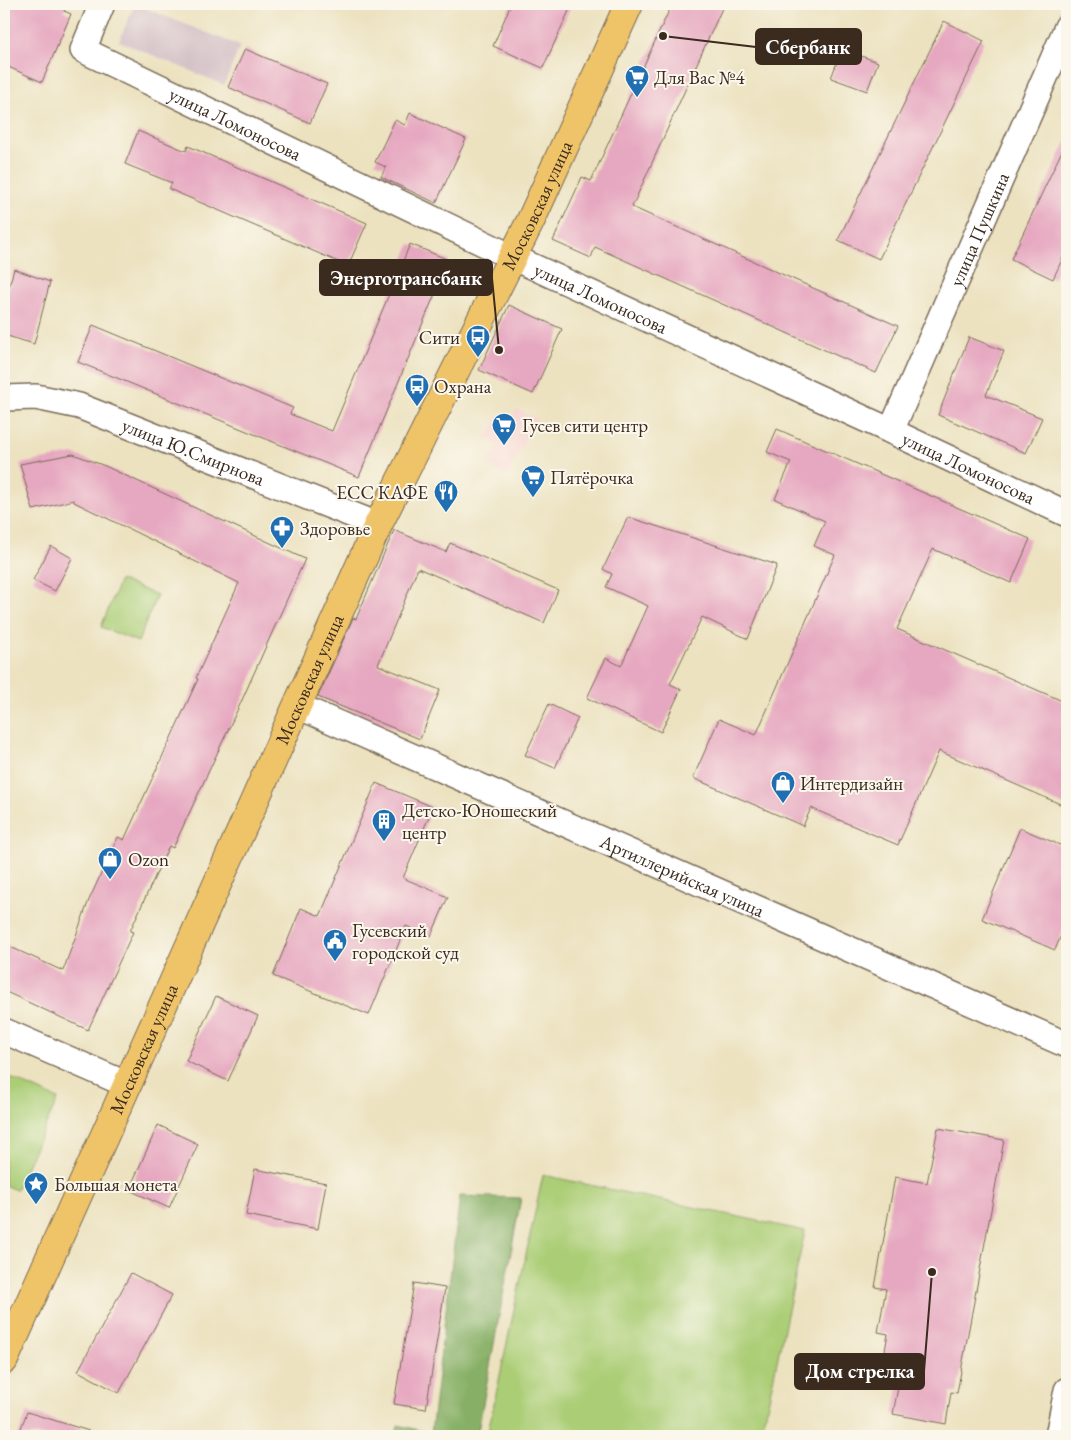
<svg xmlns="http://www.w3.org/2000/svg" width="1071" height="1440" font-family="'EB Garamond',serif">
	<rect width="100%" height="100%" fill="#fbf7ec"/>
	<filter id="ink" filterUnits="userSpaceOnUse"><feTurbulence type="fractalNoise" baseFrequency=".02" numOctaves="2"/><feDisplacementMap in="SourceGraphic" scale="10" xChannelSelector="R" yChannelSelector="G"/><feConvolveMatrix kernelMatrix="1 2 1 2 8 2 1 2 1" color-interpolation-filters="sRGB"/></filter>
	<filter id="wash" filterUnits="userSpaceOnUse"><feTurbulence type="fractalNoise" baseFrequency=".0096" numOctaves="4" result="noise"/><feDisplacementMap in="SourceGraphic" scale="20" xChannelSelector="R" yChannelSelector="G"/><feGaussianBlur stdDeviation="1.12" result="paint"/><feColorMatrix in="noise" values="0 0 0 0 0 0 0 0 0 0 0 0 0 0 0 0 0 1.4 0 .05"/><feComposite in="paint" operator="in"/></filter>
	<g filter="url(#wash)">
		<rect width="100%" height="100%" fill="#ece2c0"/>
		<path fill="#f7d0ce" d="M516 409 537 419 506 476 487 465 498 445 486 438 499 415 510 421Z"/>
		<path fill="#d2bec4" d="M135 4 240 46 224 85 119 41Z"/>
		<g fill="#aacd75" stroke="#727c4a">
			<path d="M120 580 157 595 138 642 101 627Z"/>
			<path d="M4 1075 58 1099 16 1190 4 1185Z"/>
			<path d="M543 1175 805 1231 761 1436H487Z"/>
		</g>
		<path fill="#87b066" stroke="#616d42" d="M460 1196 521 1198 477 1436H396L398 1425 431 1433Z"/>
		<g id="blocks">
			<g fill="#e6a7c0">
				<path d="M4 4H67L64 11 71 14 42 82 4 65Z"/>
				<path d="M511 4H572L543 68 493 46Z"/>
				<path d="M672 4H724L632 207 898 326 876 373 595 247 591 258 553 241 582 177 591 181Z"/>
				<path d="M944 21 984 41 879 259 838 240Z"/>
				<path d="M245 49 327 84 310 123 228 87Z"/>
				<path d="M842 49 878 62 867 91 831 78Z"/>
				<path d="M410 113 466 139 436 203 381 177 386 167 375 162 395 120 405 125Z"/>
				<path d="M138 131 186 151 188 146 367 223 348 266 169 189 172 183 125 164Z"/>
				<path d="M1067 140V249L1053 279 1011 259Z"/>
				<path d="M410 244 449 260 359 477 78 362 93 325 293 408 290 414 332 431Z"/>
				<path d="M14 269 50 282 34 344 4 335V304Z"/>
				<path d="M509 305 562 329 533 394 479 370Z"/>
				<path d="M969 337 1004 351 986 395 1042 418 1026 453 938 415Z"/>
				<path d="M777 429 1030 539 1011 583 933 549 897 629 1067 703V807L939 751 898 845 811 808 803 826 693 778 719 719 756 735 835 555 814 546 825 521 775 499 791 462 767 452Z"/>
				<path d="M73 454 105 466 305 559 242 700 173 848 169 846 130 931 133 932 88 1030 4 991V944L63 971 89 900 118 837 124 840 198 679 196 678 239 583 74 502V500L33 510 20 464Z"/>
				<path d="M628 517 777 565 748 639 702 617 670 684 681 689 661 732 587 698 606 658 621 666 648 606 606 587 612 574 603 569Z"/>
				<path d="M394 530 446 552 450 543 558 590 544 623 418 568 378 665 440 690 420 739 318 697 353 618 356 619Z"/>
				<path d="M51 546 72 558 55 591 33 580Z"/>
				<path d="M549 704 578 718 555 768 525 755Z"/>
				<path d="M376 783 433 807 403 878 448 897 431 936 406 926 369 1015 273 976 301 908 320 916Z"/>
				<path d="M1020 828 1067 848V921L1055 950 982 919Z"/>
				<path d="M216 996 258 1016 228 1081 186 1061Z"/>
				<path d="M158 1125 198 1144 169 1208 129 1190Z"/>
				<path d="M938 1128 1004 1140 957 1393 951 1392 946 1424 893 1414 899 1382 880 1378 888 1334 878 1332 886 1289 875 1287 895 1177 927 1183Z"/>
				<path d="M255 1169 326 1183 318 1229 246 1215Z"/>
				<path d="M131 1273 172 1295 119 1393 78 1371Z"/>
				<path d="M414 1283 445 1288 426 1409 394 1404Z"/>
				<path d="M27 1412 89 1431V1436H18Z"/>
			</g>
		</g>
	</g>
	<g filter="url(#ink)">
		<use href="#blocks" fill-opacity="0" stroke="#796a57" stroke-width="1"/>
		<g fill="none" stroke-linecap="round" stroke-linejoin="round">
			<defs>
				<g id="street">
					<path id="s1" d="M102 4 83 50 512 257 891 431 1067 514"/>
					<path id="s2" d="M4 398 36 397 79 406 378 525"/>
					<path id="s3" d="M891 431 1067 27"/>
					<path id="s4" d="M298 706 1067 1045"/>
					<path d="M4 1031 128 1085"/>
					<path d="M1058 1436 1067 1390"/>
				</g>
				<g id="primary">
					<path id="s5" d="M4 1360 378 525 531 220 629 4"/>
				</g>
			</defs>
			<use href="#street" stroke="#796a57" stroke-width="28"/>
			<use href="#primary" stroke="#796a57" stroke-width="30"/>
			<use href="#street" stroke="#fff" stroke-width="25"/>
			<use href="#primary" stroke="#efc469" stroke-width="28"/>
		</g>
	</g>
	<defs>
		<symbol id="supermarket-pin" viewBox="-11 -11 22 30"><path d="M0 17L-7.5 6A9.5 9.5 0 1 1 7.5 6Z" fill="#1f6fb2" stroke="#fbf7ec"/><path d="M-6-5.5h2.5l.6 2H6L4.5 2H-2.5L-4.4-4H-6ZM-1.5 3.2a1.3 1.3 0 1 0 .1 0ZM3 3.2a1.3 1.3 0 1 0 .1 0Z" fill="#fff"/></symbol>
		<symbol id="bus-pin" viewBox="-11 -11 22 30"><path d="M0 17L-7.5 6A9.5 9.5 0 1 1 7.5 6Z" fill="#1f6fb2" stroke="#fbf7ec"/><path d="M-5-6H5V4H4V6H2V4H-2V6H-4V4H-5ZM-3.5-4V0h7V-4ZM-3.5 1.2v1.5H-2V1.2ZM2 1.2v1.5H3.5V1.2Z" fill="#fff"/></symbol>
		<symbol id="restaurant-pin" viewBox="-11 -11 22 30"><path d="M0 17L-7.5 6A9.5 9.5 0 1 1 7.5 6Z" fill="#1f6fb2" stroke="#fbf7ec"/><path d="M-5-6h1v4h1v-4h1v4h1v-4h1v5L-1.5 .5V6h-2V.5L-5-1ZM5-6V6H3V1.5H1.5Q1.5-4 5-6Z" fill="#fff"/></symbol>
		<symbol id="pharmacy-pin" viewBox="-11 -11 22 30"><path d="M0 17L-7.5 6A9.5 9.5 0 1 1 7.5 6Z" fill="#1f6fb2" stroke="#fbf7ec"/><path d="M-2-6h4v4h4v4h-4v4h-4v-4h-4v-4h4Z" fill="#fff"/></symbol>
		<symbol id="shop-pin" viewBox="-11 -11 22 30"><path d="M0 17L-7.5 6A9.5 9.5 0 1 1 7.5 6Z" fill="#1f6fb2" stroke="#fbf7ec"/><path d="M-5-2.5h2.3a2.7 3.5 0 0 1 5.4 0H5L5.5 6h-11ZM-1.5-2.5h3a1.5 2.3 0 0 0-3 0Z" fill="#fff"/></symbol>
		<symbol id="building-pin" viewBox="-11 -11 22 30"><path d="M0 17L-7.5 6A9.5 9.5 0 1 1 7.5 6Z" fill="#1f6fb2" stroke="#fbf7ec"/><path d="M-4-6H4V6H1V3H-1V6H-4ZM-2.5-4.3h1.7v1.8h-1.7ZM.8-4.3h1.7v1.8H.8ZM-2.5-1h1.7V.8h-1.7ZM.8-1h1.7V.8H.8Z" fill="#fff"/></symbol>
		<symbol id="civic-pin" viewBox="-11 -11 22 30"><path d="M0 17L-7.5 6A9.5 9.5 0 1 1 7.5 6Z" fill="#1f6fb2" stroke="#fbf7ec"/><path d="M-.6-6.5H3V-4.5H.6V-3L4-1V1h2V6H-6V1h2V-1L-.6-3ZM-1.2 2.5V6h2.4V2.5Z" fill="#fff"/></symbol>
		<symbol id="sight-pin" viewBox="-11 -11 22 30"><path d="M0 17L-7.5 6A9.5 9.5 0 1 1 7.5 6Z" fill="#1f6fb2" stroke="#fbf7ec"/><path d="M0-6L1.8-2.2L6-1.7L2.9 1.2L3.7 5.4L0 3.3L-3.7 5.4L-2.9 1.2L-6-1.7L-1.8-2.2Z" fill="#fff"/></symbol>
	</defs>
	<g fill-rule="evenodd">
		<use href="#supermarket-pin" x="623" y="63" width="28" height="38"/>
		<use href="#bus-pin" x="464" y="323" width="28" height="38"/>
		<use href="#bus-pin" x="403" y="372" width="28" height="38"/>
		<use href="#supermarket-pin" x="490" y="411" width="28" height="38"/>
		<use href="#supermarket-pin" x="519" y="463" width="28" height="38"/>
		<use href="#restaurant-pin" x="432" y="478" width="28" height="38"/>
		<use href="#pharmacy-pin" x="268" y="514" width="28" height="38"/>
		<use href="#shop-pin" x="769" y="769" width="28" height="38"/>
		<use href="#building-pin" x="370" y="807" width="28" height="38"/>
		<use href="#shop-pin" x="96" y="845" width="28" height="38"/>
		<use href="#civic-pin" x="321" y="927" width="28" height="38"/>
		<use href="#sight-pin" x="22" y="1170" width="28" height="38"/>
	</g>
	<g text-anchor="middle" stroke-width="4" stroke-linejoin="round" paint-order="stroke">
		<g font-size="19" fill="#3b2a1e" stroke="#fbf7ec" text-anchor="start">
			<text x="654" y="84">Для Вас №4</text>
			<text x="460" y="344" text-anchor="end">Сити</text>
			<text x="434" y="393">Охрана</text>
			<text x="522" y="432">Гусев сити центр</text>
			<text x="550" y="484">Пятёрочка</text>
			<text x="428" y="499" text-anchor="end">ЕСС КАФЕ</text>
			<text x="300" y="535">Здоровье</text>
			<text x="800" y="790">Интердизайн</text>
			<text x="402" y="817">Детско-Юношеский<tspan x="402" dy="22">центр</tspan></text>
			<text x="128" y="866">Ozon</text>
			<text x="352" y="937">Гусевский<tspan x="352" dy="22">городской суд</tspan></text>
			<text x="54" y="1191">Большая монета</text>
		</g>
		<g font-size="19" fill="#3b2a1e" stroke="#fbf7ec">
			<text dy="7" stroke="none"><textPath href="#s1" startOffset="219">улица Ломоносова</textPath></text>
			<text dy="7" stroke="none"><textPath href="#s5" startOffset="1272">Московская улица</textPath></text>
			<text dy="7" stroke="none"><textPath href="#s3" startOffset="220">улица Пушкина</textPath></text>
			<text dy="7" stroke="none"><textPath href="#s1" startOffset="624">улица Ломоносова</textPath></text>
			<text dy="7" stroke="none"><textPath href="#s2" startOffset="199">улица Ю.Смирнова</textPath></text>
			<text dy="7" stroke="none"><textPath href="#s1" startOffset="1029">улица Ломоносова</textPath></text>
			<text dy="7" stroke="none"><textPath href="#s5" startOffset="746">Московская улица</textPath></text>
			<text dy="7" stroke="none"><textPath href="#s4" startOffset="420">Артиллерийская улица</textPath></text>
			<text dy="7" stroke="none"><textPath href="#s5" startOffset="341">Московская улица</textPath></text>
		</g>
	</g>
	<path fill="none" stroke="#3b2a1e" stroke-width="2" d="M663 36L756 47M499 350L492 278M932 1272L924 1371"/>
	<g fill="#3b2a1e" stroke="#fbf7ec" stroke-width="2">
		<circle cx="663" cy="36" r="5"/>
		<circle cx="499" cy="350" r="5"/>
		<circle cx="932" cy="1272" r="5"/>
	</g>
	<g fill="#3b2a1e" stroke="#3b2a1e" stroke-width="2">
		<rect x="756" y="29" width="105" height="35" rx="5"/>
		<rect x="320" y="260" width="172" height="35" rx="5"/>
		<rect x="795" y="1354" width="129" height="35" rx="5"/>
	</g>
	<g font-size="20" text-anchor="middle" font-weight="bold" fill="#fff">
		<text x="808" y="54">Сбербанк</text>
		<text x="406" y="285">Энерготрансбанк</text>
		<text x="860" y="1378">Дом стрелка</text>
	</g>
	<rect width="1071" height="1440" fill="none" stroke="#fbf7ec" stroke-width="20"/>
</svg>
